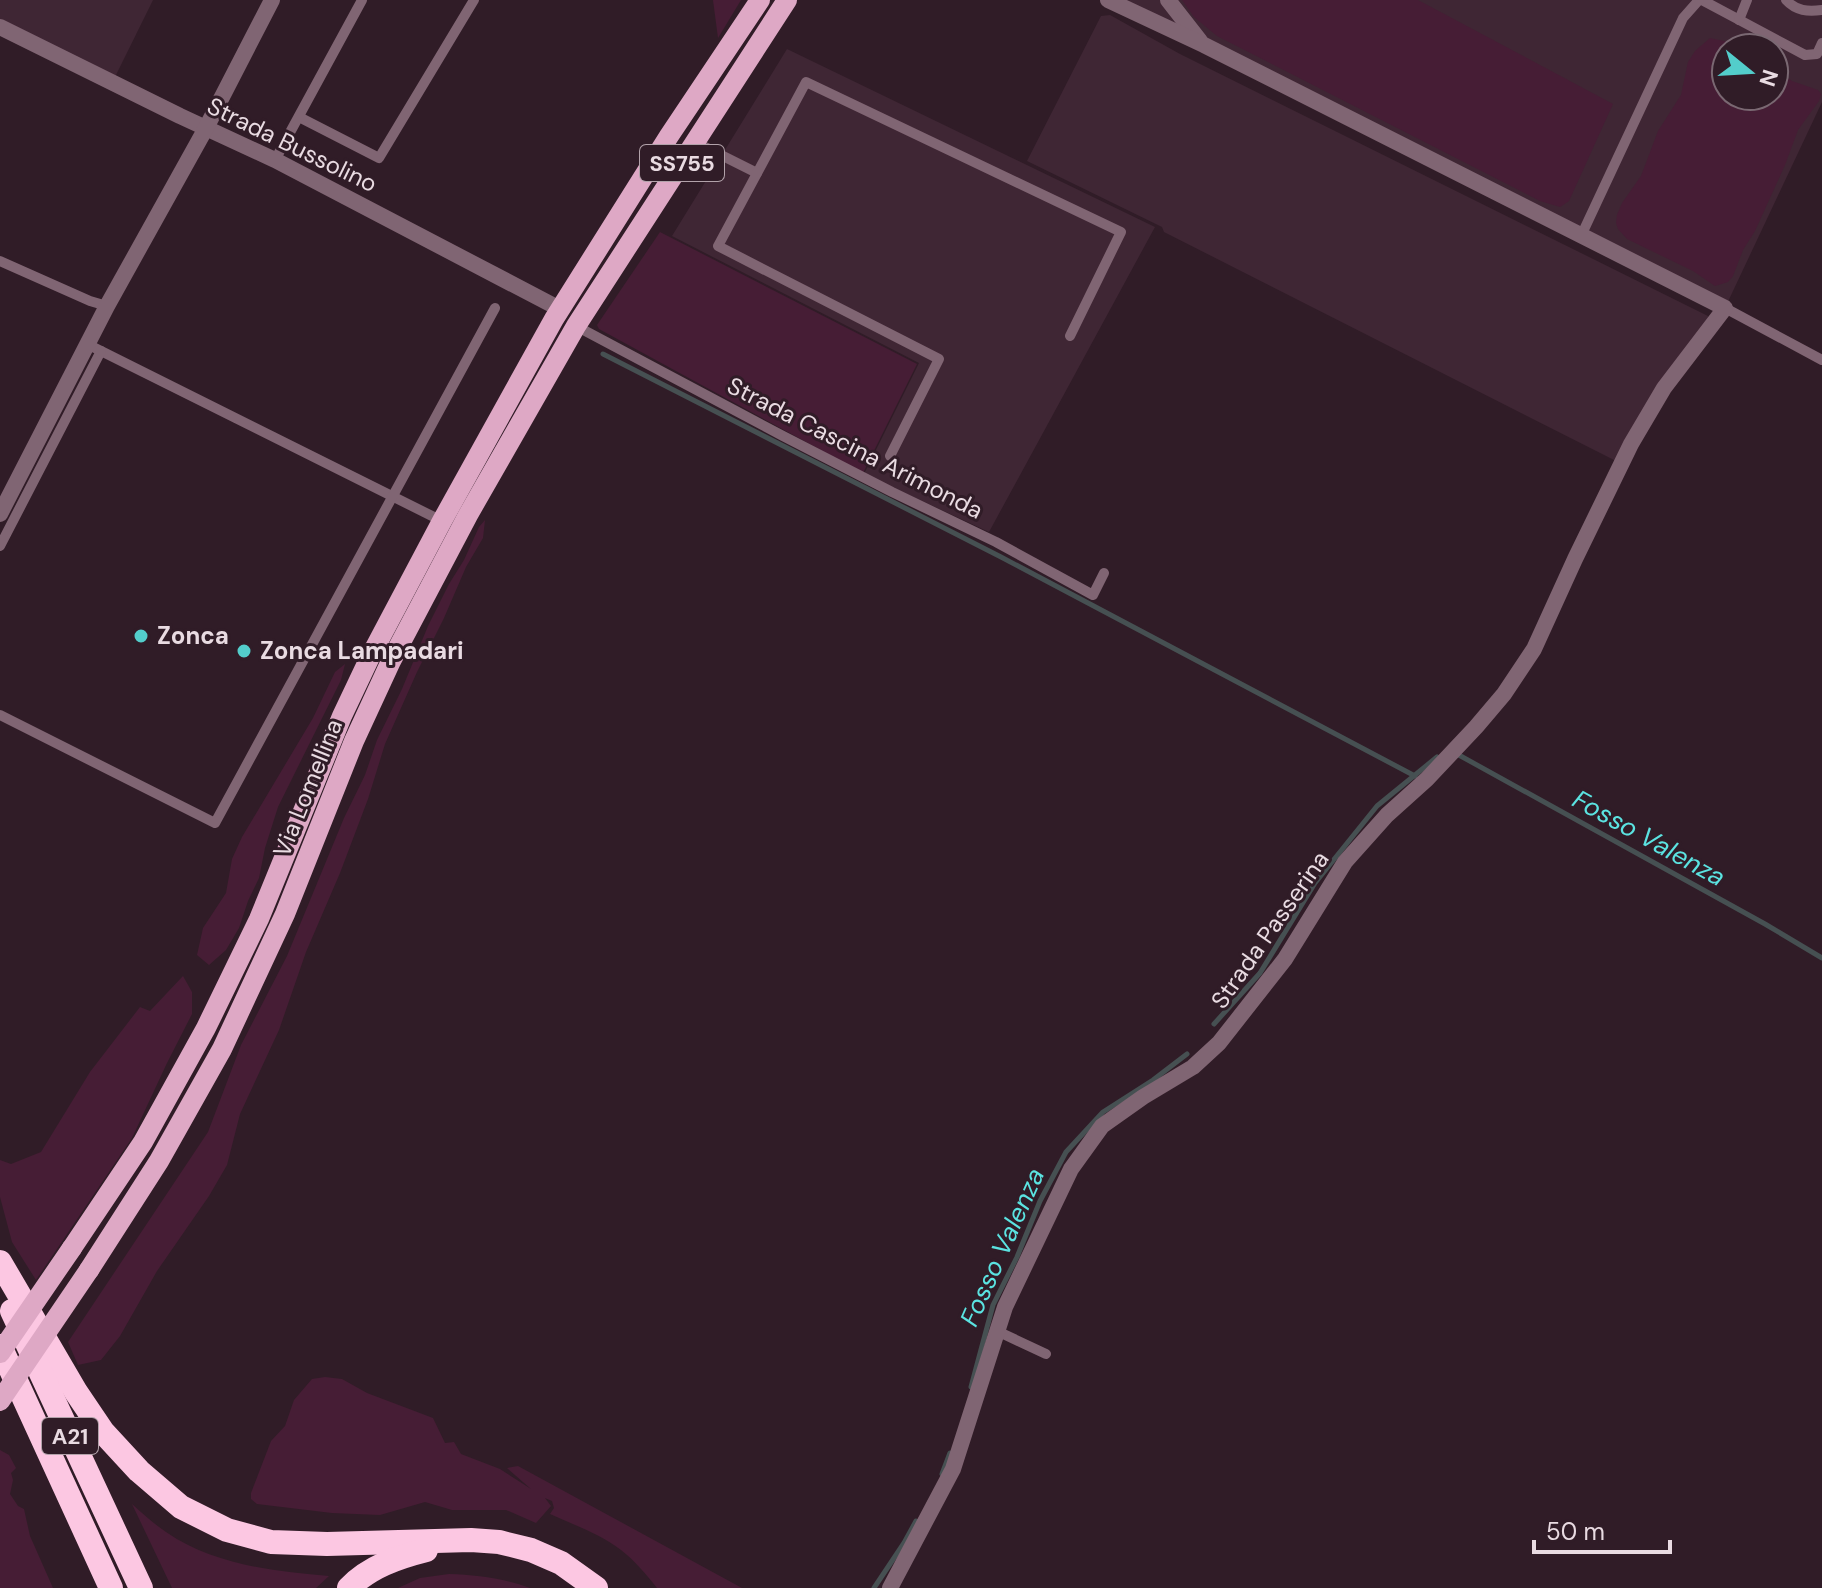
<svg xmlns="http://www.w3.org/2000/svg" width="1822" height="1588" font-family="'DM Sans',sans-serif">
	<rect width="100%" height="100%" fill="#301c27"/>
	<g fill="#3f2634" fill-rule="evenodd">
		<path d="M0 0H153L115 77 0 19Z"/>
		<path d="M1117 0H1822V102L1725 308ZM1726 48H1774V96H1726Z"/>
		<path d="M1110 15 1180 54 1708 316V321L1616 461 1164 232 1162 227 1027 161 1101 16Z"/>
		<path d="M787 49 1155 227 989 532 864 474 919 363 672 236Z"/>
	</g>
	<g fill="#461d35">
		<path d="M713 0H741L718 38Z"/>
		<path d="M1182 0H1418L1613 104 1569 201 1560 207 1540 201 1217 36 1194 17Z"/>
		<path d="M1710 38 1729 42 1738 48H1726V96H1774V68L1792 81 1818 90 1821 94 1819 101 1798 130 1785 165 1755 231 1743 250 1733 276 1728 282 1715 286 1693 271 1627 239 1618 229 1616 223 1617 215 1622 203 1641 176 1658 131 1681 95 1688 62 1695 51Z"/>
		<path d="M660 232 917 364 863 473 599 329 597 325Z"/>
		<path d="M485 520 483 538 466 567 444 618 417 672 385 744 368 799 340 873 306 952 279 1030 240 1114 227 1165 209 1196 157 1271 120 1336 101 1360 78 1365 68 1342 208 1132 241 1045 287 956 344 818 365 775 377 740 402 689 428 626 449 584 464 560 479 527Z"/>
		<path d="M345 664 341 680 278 807 265 848 259 878 248 901 239 928 226 950 209 965 197 955 203 928 226 893 232 859 242 837 313 718 335 672Z"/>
		<path d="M183 976 192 992V1014L167 1063 132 1138 36 1280 12 1242 0 1197V1160L11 1164 41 1152 90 1072 140 1007 150 1011Z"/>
		<path d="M325 1377 342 1379 367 1393 433 1418 445 1443 454 1442 461 1454 500 1469 531 1489 507 1468 518 1466 742 1588H657C646 1574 635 1561 621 1550 600 1534 574 1525 550 1514L554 1508 552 1501 545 1498 551 1506 536 1523 506 1510H452L425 1502 380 1515 332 1513 257 1504 251 1499V1493L271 1441 285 1426 294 1400 312 1379Z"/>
		<path d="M0 1450 9 1455 16 1468 11 1473 13 1480 10 1494 18 1506 24 1509 30 1536 53 1588H0Z"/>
		<path d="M132 1504C143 1514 154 1524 166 1532 214 1565 273 1571 329 1576L316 1588H172Z"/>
		<path d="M449 1574C477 1575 503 1578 530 1588H398L420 1578Z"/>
	</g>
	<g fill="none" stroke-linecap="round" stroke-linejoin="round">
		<g stroke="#465052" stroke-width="5">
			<path d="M603 354 1001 557 1415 776"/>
			<path d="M1457 754 1765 924 1822 958"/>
			<path d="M1214 1024 1260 973 1315 883 1377 806 1437 757"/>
			<path d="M971 1387 993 1305 1017 1257 1040 1201 1066 1152 1103 1112 1153 1080 1187 1054"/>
			<path d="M942 1474 950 1453"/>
			<path d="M874 1588 904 1543 916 1521"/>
		</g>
		<g stroke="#806573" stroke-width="10">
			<path d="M1702 0 1805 55 1817 54 1822 43"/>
			<path d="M1786 0C1796 11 1808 12 1822 10"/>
			<path d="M1739 20 1747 0"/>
			<path d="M299 117 379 158 474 0"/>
			<path d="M695 142 757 173"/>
			<path d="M275 160 362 0"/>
			<path d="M1581 236 1683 18 1699 0"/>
			<path d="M0 261 90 301 107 306"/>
			<path d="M1725 308 1822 360"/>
			<path d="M576 326 783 436 892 492 996 542 1093 595 1104 573"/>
			<path d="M89 345 442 521"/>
			<path d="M890 456 939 359 718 246 806 82 1121 232 1070 336"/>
			<path d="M0 546 101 351"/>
			<path d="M0 715 215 823 495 308"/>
			<path d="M997 1331 1046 1354"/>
		</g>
		<g stroke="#806573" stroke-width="16">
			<path d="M1168 0 1200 41"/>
			<path d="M0 27 180 116 275 160 560 309"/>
			<path d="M0 514 107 306 206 128 272 0"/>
			<path d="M890 1588 953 1469 1005 1307 1071 1169 1102 1126 1143 1097 1193 1067 1219 1043 1285 959 1345 862 1387 815 1427 779 1476 727 1504 694 1534 649 1575 559 1631 444 1664 388 1725 308 1204 45 1108 0"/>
		</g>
		<g stroke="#dea8c5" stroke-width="20">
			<path d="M72 1248 143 1142 206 1028 259 919 342 716 370 657 442 521 554 319 669 136 760 0"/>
			<path d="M89 1270 159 1161 222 1049 285 914 354 741 391 661 468 515 576 326 787 0"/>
		</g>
		<g stroke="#fcc7e2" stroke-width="24">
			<path d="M0 1262 76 1392 103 1432 139 1471 181 1507 227 1530 271 1542 327 1544 471 1540 499 1542 531 1550 561 1563 596 1588"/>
			<path d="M12 1311 141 1588"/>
			<path d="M0 1346 111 1588"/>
			<path d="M349 1588C369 1567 398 1557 426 1550"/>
		</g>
		<g stroke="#dea8c5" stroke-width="20">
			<path d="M0 1353 72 1248"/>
			<path d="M0 1401 89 1270"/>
		</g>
	</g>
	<g fill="#53cdcb" stroke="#301c27" stroke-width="3">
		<circle cx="141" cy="636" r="8"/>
		<circle cx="244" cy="651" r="8"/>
	</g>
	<g text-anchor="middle" stroke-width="6" stroke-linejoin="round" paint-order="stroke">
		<g fill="#301c27" stroke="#b2a2aa" stroke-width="2">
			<rect x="640" y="145" width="84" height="36" rx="6"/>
			<rect x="42" y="1418" width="56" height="36" rx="6"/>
		</g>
		<g font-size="22" font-weight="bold" fill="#e9dbe2">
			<text x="682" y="171">SS755</text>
			<text x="70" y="1444">A21</text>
		</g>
		<g font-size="24" fill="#e9dbe2" stroke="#301c27">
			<text transform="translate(292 145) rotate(26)" y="8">Strada Bussolino</text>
			<text transform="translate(855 448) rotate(27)" y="8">Strada Cascina Arimonda</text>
			<text transform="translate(308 788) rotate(-68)" y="8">Via Lomellina</text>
			<text transform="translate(1270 930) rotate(-55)" y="8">Strada Passerina</text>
		</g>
		<g font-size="24" font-weight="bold" fill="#e9dbe2" stroke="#301c27" text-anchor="start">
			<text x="157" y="644">Zonca</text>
			<text x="260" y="659">Zonca Lampadari</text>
		</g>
		<g font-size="26" font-style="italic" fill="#5be3e1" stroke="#301c27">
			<text transform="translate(1649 838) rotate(29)" y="9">Fosso Valenza</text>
			<text transform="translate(1002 1247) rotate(-66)" y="9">Fosso Valenza</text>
		</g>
	</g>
	<g transform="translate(1750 72) rotate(108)"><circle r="38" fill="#301c27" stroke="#7a6872" stroke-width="2"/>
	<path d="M0-6L14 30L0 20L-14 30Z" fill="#53cdcb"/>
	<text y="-12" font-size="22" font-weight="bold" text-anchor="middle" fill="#e9dbe2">N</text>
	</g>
	<path d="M1534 1540v12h136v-12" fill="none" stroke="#e9dbe2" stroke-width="4"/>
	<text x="1546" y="1540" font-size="24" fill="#e9dbe2" stroke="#301c27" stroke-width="6" paint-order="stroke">50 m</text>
</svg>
